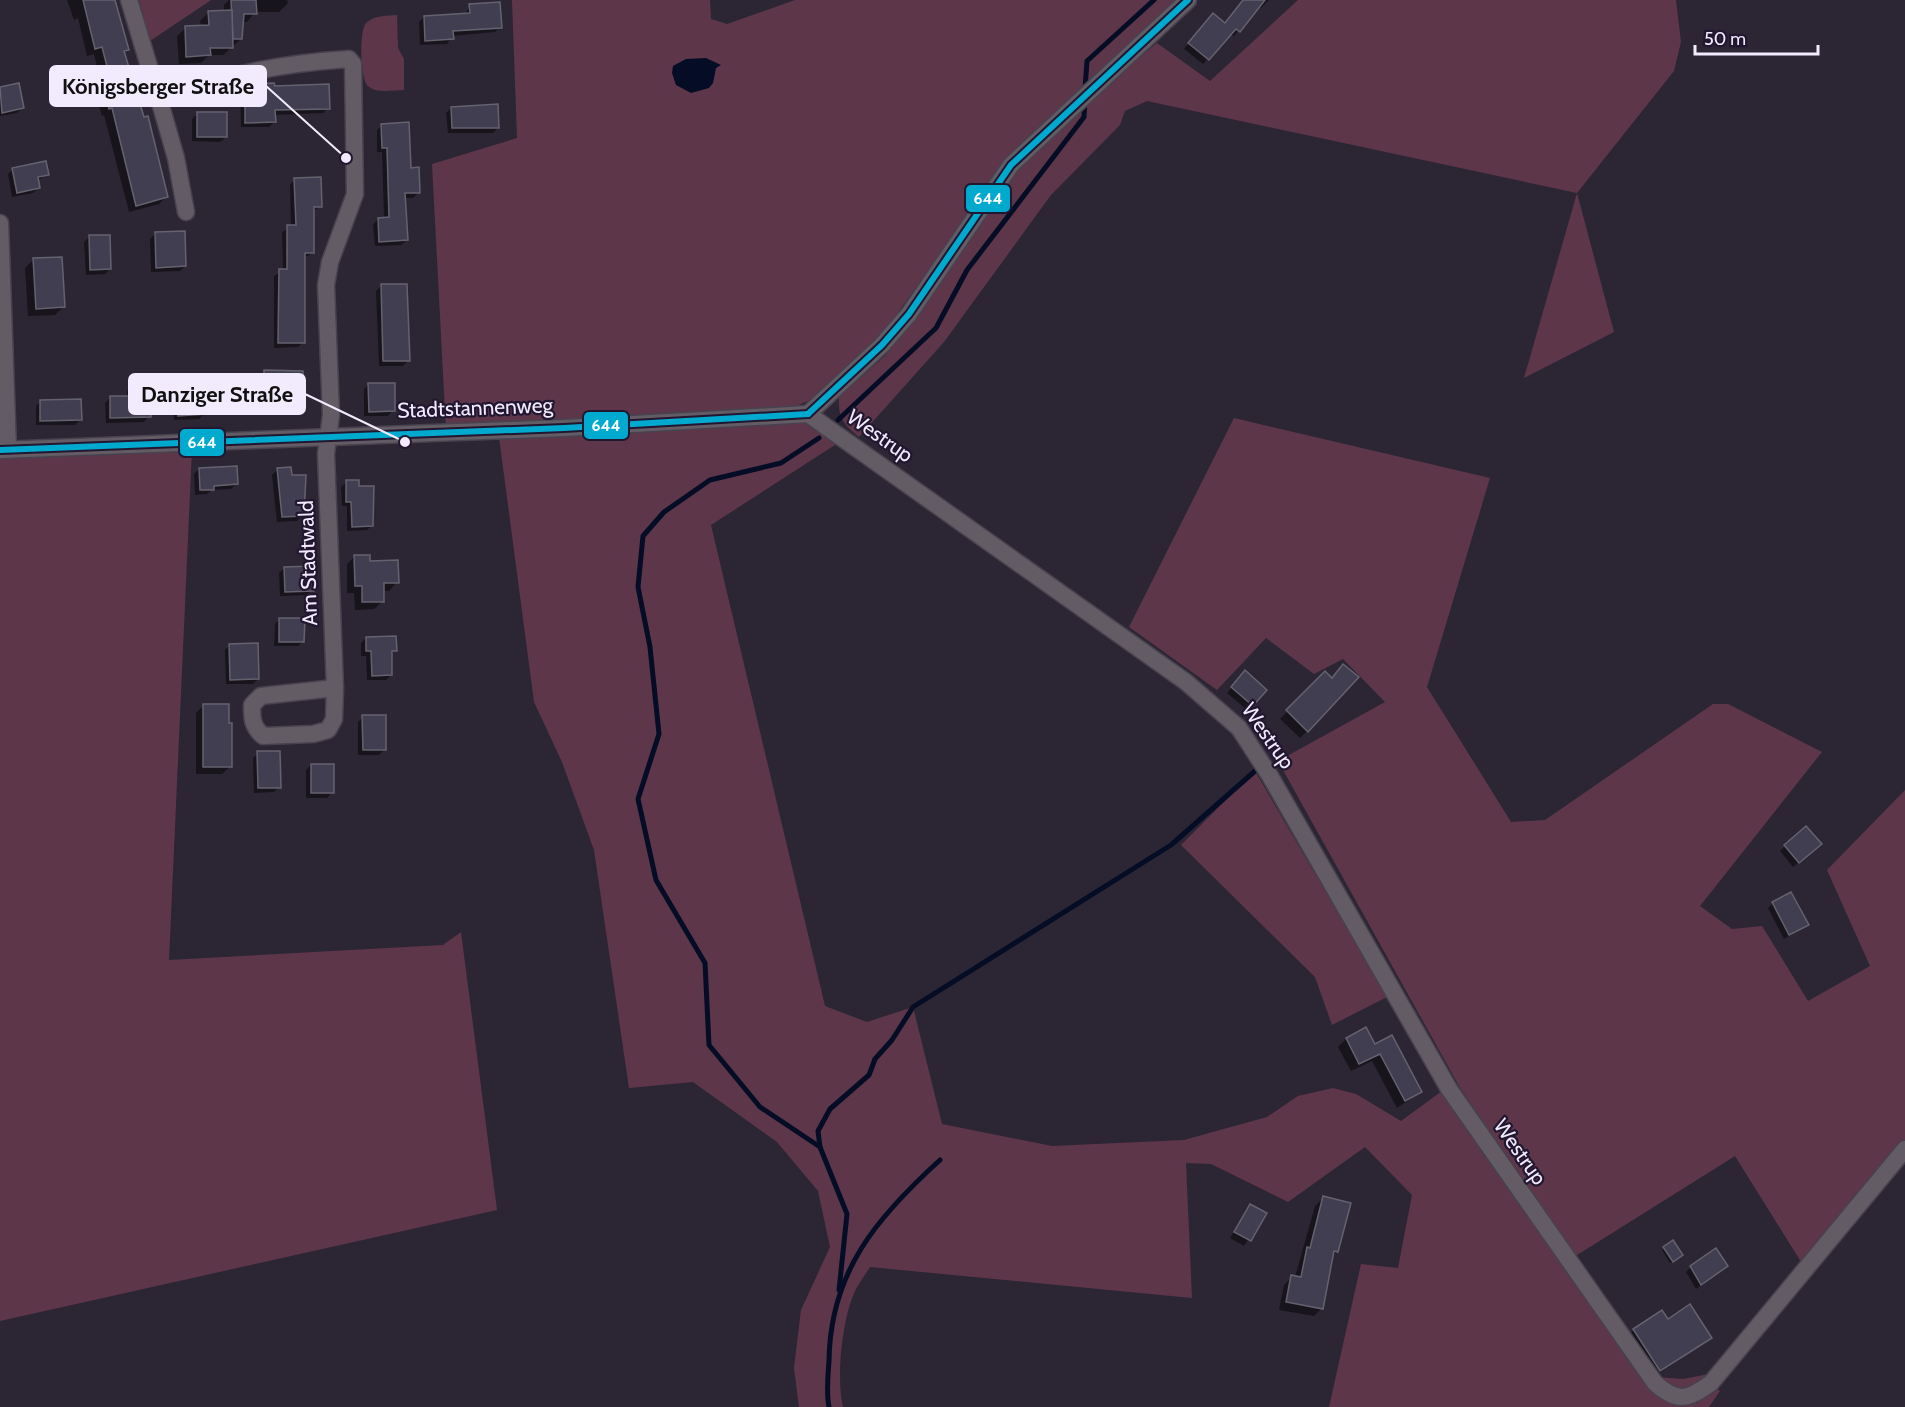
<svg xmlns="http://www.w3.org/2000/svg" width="1905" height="1407" font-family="Cabin,sans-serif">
	<rect width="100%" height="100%" fill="#2c2634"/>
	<g fill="#5e364a">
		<path d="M139 0H211L150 41Z"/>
		<path d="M512 0H710L711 19 727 24 795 0H1175L1008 160 878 340 816 397 795 407 446 430 432 164 517 138Z"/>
		<path d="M1298 0H1676L1681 42 1674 71 1577 193 1614 332 1524 378 1577 193 1147 101 1125 111 1120 125 1051 195 944 342 859 437C843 424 838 418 839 397L886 355 1020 168 1090 98 1157 43 1210 81Z"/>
		<path d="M397 15 398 48 404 59V90C394 90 376 94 368 86 360 79 359 31 366 23 374 15 387 16 397 15Z"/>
		<path d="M1234 418 1490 478 1427 687 1511 822 1545 820 1713 704H1728L1822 752 1700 906 1732 929 1762 926 1808 1001 1870 966 1827 870 1905 790V1143L1803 1265 1735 1156 1574 1257 1656 1377 1683 1379 1709 1374 1696 1404 1715 1387 1720 1391 1709 1407H1329L1361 1264 1398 1268 1412 1195 1365 1147 1288 1202 1211 1164 1186 1163 1192 1298 870 1267C865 1275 859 1283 855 1291 842 1319 836 1378 843 1407H799L794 1368 801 1310 830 1247 818 1191 777 1142 693 1082 629 1088 594 850 562 762 534 702 499 437 804 423 838 443 711 525 825 1006 867 1022 913 1007 942 1124 1052 1146 1184 1140 1267 1117 1298 1096 1333 1088 1356 1094 1401 1121 1442 1091 1485 1157 1496 1153 1504 1154 1459 1086 1278 761 1385 702 1343 659 1314 674 1266 638 1217 690 1129 627Z"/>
		<path d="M192 449 169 960 443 945 461 932 497 1210 0 1321V457Z"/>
		<path d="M1255 771 1387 997 1332 1025 1315 977 1181 845Z"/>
	</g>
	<path fill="#040d25" d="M706 58 721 65 716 68 713 83 709 88 691 93 676 85 672 73 673 66 686 59Z"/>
	<g fill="#0007">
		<path d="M67 0H112L127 49 124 53 167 196 159 204 129 212 104 115 102 116 94 90 101 83 94 54 87 56 78 18 74 20Z"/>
		<path d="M229 0H287L288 3 279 12H255L247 22H242L241 39 223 55H209L201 63 179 64 177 36 186 28 201 27 200 21 208 13 224 12V5Z"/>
		<path d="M1243 0H1269L1261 8 1258 6 1234 36 1230 34 1203 64 1184 49 1208 20 1225 25Z"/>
		<path d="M470 6 500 27 495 32 452 36 447 44 420 45 419 22 424 17 465 15Z"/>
		<path d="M18 85 22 108 17 113 0 116V88Z"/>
		<path d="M245 86H328V108L323 113 274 115V122L269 127H241L240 91Z"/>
		<path d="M451 108 498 128 493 133H448L446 113Z"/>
		<path d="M197 114 226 137 220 142 192 141V119Z"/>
		<path d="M382 125 419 192 413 198H404L407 240 401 245 375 246 373 225 378 219H384L382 152H377V130Z"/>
		<path d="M13 169 48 174 37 181 38 188 33 193 12 197 8 174Z"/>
		<path d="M295 179 320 206 312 212 313 253 303 258V342L298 347 274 348V276L283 271 282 232 291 227 290 185Z"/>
		<path d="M155 234 185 266 180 271 151 272 150 239Z"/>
		<path d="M89 237 110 269 105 274 86 275 84 242Z"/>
		<path d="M33 260 63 307 55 315 28 316 25 268Z"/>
		<path d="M382 285 408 361 403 366H379L376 291Z"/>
		<path d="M265 371 302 372 303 406 298 411H277L276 387 260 388V376Z"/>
		<path d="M369 384 393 410 388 416H364V389Z"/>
		<path d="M132 386 149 416 144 422 106 423 105 403 110 398 127 397V391Z"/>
		<path d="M178 395 204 414 199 419 174 420 173 400Z"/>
		<path d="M41 401 80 420 75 425H36V406Z"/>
		<path d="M199 469 236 484 231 489 212 490 207 494 195 495 194 474Z"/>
		<path d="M278 469 290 476 302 516 297 521 277 522 272 475Z"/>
		<path d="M346 482 372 525 367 530 347 531V506H342L341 487Z"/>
		<path d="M355 556 397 582 389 591H382L383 601 374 609 355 610 354 593H347V564Z"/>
		<path d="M285 568 312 590 307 595 280 596 279 573Z"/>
		<path d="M280 619 303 641 298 646H274L275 624Z"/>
		<path d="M366 638 395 651 390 656 391 675 386 680H367L366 656H361V643Z"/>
		<path d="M230 645 258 679 253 684H226L225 650Z"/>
		<path d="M1325 673 1307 731 1300 738 1280 719Z"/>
		<path d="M1240 677 1252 705 1247 710 1227 693Z"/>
		<path d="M204 705 231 766 222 774H196V713Z"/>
		<path d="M363 717 385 749 379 755H358V722Z"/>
		<path d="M258 753 279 787 274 792 254 793 253 758Z"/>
		<path d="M311 765 332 792 327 798H306V770Z"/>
		<path d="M1785 846 1815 849 1793 867 1780 851Z"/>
		<path d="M1773 903 1807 925 1784 939 1768 908Z"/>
		<path d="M1366 1029 1375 1046 1421 1092 1397 1108 1372 1061 1351 1071 1338 1047 1346 1039Z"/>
		<path d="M1323 1198 1337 1251 1332 1256 1322 1308 1314 1316 1279 1310 1284 1285 1292 1277H1295L1315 1206Z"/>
		<path d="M1250 1206 1265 1214 1244 1246 1230 1238Z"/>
		<path d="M1664 1248 1679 1257 1670 1263 1662 1250Z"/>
		<path d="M1726 1266 1696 1289 1686 1272 1691 1267Z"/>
		<path d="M1667 1321 1710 1338 1652 1378 1626 1338 1634 1330Z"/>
	</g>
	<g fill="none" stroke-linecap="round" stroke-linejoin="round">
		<g stroke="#040d25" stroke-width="5">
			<path d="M1085 89 1087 61 1154 0"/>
			<path d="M838 420 936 328 967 270 1084 117 1085 101"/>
			<path d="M819 438 781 463 710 480 664 512 643 536 638 587 650 647 659 734 638 799 656 880 705 963 709 1045 760 1107 820 1147 847 1214 839 1290"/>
			<path d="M820 1147 818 1131 830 1109 869 1075 875 1059 892 1040 913 1007 1171 845 1255 771"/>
			<path d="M829 1407C826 1392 828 1376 829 1361 830 1272 877 1217 940 1160"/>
		</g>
	</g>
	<g fill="#403e50" stroke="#65626f" stroke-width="1.5">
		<path d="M83 0H115L129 50 124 51 144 117 148 116 168 197 136 206 112 108 109 109 101 81 110 78 102 47 95 49Z"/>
		<path d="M231 0H256L257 14H244L242 39H233Z"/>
		<path d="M1243 0H1265L1240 32 1236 29 1209 60 1188 43 1213 13 1225 23Z"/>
		<path d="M500 2 502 28 453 31 454 39 425 41 424 16 470 13 469 4Z"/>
		<path d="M232 10 233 48H210L211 55 186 57 185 26 209 25 208 11Z"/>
		<path d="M19 83 24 108 2 113 0 87Z"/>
		<path d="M274 83 275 86 329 84 330 109 275 110 276 122 245 123V84Z"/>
		<path d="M498 104 499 128H452L451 107Z"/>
		<rect x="197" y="112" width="30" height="25"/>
		<path d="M409 122 411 168 419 167 420 193H405L408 240 379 242 378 218 389 217 387 148H382L381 124Z"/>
		<path d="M46 161 49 175 38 177 40 188 17 193 12 168Z"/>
		<path d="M321 177 322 207H314V253H305V343H278L279 269H287V225H296L294 178Z"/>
		<path d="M185 231 186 266 156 268 155 232Z"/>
		<path d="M89 235H110L111 269 90 270Z"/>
		<path d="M62 257 65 307 36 309 33 258Z"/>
		<path d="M381 284H407L410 361H383Z"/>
		<path d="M264 370 303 371 304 406 281 407V383H264Z"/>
		<path d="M368 383H395V411L369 412Z"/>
		<path d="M131 384H150L151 417 110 418V396H131Z"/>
		<path d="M205 392 206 414 178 416 177 394Z"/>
		<path d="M81 399 82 420 40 421V400Z"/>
		<path d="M237 466 238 484 214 486V490H200L199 468Z"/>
		<path d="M291 467 292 475H306L304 516 282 517 277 468Z"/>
		<path d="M346 480H359V486H374L373 526 352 527 351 502H346Z"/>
		<path d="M354 555H370V561L398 560 399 583H384V602H362V586H355Z"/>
		<path d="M313 566 314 591 285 592 284 567Z"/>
		<path d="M279 618H305L304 642H279Z"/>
		<path d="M396 636 397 651H392V675L372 676 371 651H366V637Z"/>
		<path d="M258 643 259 679 230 680 229 644Z"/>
		<path d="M1343 664 1359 677 1308 732 1286 710 1325 671 1332 678Z"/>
		<path d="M1245 670 1267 690 1253 706 1231 687Z"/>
		<path d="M203 704H229V723H232V767H203Z"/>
		<path d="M362 715H386V750H363Z"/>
		<path d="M257 751H280L281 788H258Z"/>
		<rect x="311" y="764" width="23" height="29"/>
		<path d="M1806 826 1822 844 1799 863 1784 845Z"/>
		<path d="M1791 892 1809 925 1789 935 1772 902Z"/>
		<path d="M1366 1027 1375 1044 1392 1035 1422 1092 1405 1101 1380 1054 1359 1064 1346 1038Z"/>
		<path d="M1323 1196 1351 1203 1338 1252 1334 1251 1323 1309 1286 1302 1291 1275 1301 1277 1307 1247 1310 1248Z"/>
		<path d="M1250 1204 1267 1213 1251 1241 1234 1232Z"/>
		<path d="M1673 1240 1683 1255 1673 1262 1663 1247Z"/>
		<path d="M1716 1248 1728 1266 1701 1285 1690 1266Z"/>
		<path d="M1690 1304 1712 1338 1660 1371 1633 1329 1662 1310 1668 1319Z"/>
	</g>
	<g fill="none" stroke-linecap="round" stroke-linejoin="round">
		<defs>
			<g id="street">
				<path d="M129 0 159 99C221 75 282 63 349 59L353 64 355 194 330 262 326 285 331 415 326 454 335 688 334 719 328 730 313 734 263 736C252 726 252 719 252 705L261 696 335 688"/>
				<path d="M159 99 176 158 186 212"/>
				<path d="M0 223 8 449"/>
				<path d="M808 414 1186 682 1239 728 1270 776 1449 1089 1655 1383C1677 1403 1688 1400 1711 1383L1905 1149"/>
				<path d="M808 414 882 345 909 314 1011 165 1188 0"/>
				<path d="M0 450 564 428 808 414"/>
			</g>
		</defs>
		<use href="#street" stroke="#48424f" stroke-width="19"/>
		<use href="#street" stroke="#645c65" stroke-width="16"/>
		<defs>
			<g id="bus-1">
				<path d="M808 414 882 345 909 314 1011 165 1188 0"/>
				<path d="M0 450 564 428 808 414"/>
			</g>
		</defs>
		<use href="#bus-1" stroke="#221730" stroke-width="10"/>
		<use href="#bus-1" stroke="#00a9ce" stroke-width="6"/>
	</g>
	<g text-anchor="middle" stroke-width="4.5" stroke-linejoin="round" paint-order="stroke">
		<g font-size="21" fill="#f2ebfd" stroke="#221730">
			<text transform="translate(475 408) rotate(-2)" y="7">Stadtstannenweg</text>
			<text transform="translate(880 436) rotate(35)" y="7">Westrup</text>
			<text transform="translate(308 563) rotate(-92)" y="7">Am Stadtwald</text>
			<text transform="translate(1268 736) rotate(55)" y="7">Westrup</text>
			<text transform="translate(1520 1152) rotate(55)" y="7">Westrup</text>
		</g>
	</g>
	<path fill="none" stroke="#f2ebfd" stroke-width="2" d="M346 158L266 86M405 442L305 394"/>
	<g fill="#f2ebfd" stroke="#221730" stroke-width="2">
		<circle cx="346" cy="158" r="6"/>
		<circle cx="405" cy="442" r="6"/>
	</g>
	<g fill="#f2ebfd" stroke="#f2ebfd" stroke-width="2">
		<rect x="50" y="66" width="216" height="40" rx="6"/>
		<rect x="129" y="374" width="176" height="40" rx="6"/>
	</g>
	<g font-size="22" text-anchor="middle" font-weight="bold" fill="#111">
		<text x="158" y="94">Königsberger Straße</text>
		<text x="217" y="402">Danziger Straße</text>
	</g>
	<g stroke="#221730" stroke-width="2">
		<rect x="965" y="184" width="46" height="29" rx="6" fill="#00a9ce"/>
		<rect x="583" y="411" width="46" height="29" rx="6" fill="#00a9ce"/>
		<rect x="179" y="428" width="46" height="29" rx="6" fill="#00a9ce"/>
	</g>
	<g font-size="16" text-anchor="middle" font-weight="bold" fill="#fff">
		<text x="988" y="204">644</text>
		<text x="606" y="431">644</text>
		<text x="202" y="448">644</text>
	</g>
	<path d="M1695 45v9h123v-9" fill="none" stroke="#f2ebfd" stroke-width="3"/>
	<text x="1704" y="45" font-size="18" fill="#f2ebfd" stroke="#221730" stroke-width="4.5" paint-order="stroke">50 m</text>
</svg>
